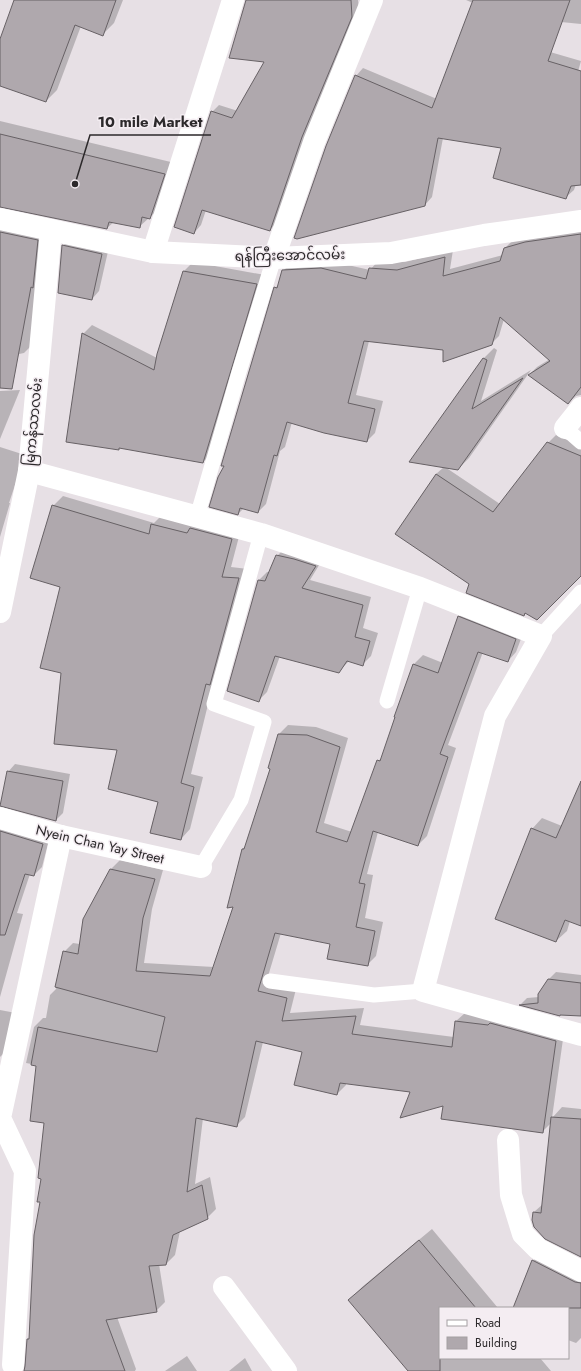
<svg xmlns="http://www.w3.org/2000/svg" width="581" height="1371" font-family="Jost,'Noto Sans Myanmar',sans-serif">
	<rect width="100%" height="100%" fill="#e7e0e5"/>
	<g fill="#0003">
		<path d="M15 0H123L114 23 103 34 81 26 57 90 46 101 0 85V41Z"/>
		<path d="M247 0H358L359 9 277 222 270 230 206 210 201 225 194 233 212 112 219 105 238 111 266 61Z"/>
		<path d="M466 0H581V24L469 13 473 3Z"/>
		<path d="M468 28 581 61 567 110 581 115V184H576L574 190 566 197 503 147 443 138 432 197 424 206 356 76 363 68 437 99Z"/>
		<path d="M0 121 175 163 161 207 139 227 114 222 107 228 0 206Z"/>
		<path d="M0 212 48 229 35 342 24 353 0 358Z"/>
		<path d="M581 227V395L576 396 568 403 529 375 537 367 550 359 504 319 499 336 491 344 444 349 369 341 356 395 383 401 375 433 367 441 324 432 292 422 285 447 280 451 266 504 258 512 244 508 238 514 225 466 275 288 280 284 283 271 291 263 330 261 370 270 378 261 405 262 453 250 450 269 503 255 505 248 513 240Z"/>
		<path d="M70 238 109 247 99 291 92 299 63 246Z"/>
		<path d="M193 262 265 275 212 453 203 462 120 447 119 449 67 441 83 334 92 325 157 358 183 272Z"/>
		<path d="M494 348 497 350 481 401 531 370 469 458 458 469 445 467 500 504 548 443 556 435 567 440 581 439V575L524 615 470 584 396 534 436 474 444 467 483 359Z"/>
		<path d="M20 390 0 439V391Z"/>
		<path d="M0 447 25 455 9 503H10L0 537Z"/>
		<path d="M63 496 154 523 162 515 241 529 231 567 248 569 214 680 191 774 203 777 190 829 181 839 159 801 119 749 62 673V586L53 506Z"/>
		<path d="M286 547 324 557 310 580 371 597 363 628 378 633 371 656 363 664 349 661 338 672 280 656 267 692 258 701V581L267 572H270L277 556Z"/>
		<path d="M468 608 524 631 516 652 508 661 483 652 448 745 456 748 427 836 418 845 378 832 367 874 373 875 365 918 383 922 376 956 367 965 332 943 281 933 266 983 296 989 290 1013 364 1008 360 1025 454 1037 456 1021 465 1013 564 1032 552 1118 562 1107 581 1109V1256L534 1212 543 1204 552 1122 542 1132 444 1105 412 1091 346 1082V1085L337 1094 303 1051 263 1042 245 1117 236 1126 203 1118 195 1184 210 1177 216 1209 207 1218 180 1231 175 1255 166 1264H159L165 1302 156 1311 117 1317 136 1369 135 1371H24L28 1339 30 1337 41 1201 46 1122 37 1065 26 1063 34 1027 43 1018H46L50 995 56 989 64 952 73 943 80 944 111 869 120 860 163 870 152 909 144 963 214 967 234 906 242 849 246 846 271 768 279 734 288 725 316 727 348 738 324 823 352 832 378 761 383 757 396 717 395 716 414 664 423 655 443 663 459 617Z"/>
		<path d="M15 764 70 774 63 813 56 820 8 772Z"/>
		<path d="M581 783V925L570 921 567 931 556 941 532 829 542 818 562 826Z"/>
		<path d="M0 825 50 836 42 867 34 875 30 874 17 913 23 914 0 997Z"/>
		<path d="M556 972 581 975V1015H559L521 1004 527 998 539 997 548 980Z"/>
		<path d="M0 1010 16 1013 8 1049 0 1057Z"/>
		<path d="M432 1229 498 1308H440V1358H540L551 1371H409L350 1300 362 1287Z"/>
		<path d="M543 1251 581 1270V1338L576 1343 568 1340V1308H515L533 1261Z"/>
		<path d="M187 1356 197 1371H165Z"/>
		<path d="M245 1358 252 1371H229Z"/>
	</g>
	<g fill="#afa8ad" stroke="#676165">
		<path d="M14 0H116L103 36 75 25 46 102 0 86V39Z"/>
		<path d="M246 0H351L352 17 302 137 270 231 202 210 194 234 174 227 211 111 232 118 264 62 229 58Z"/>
		<path d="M473 0H570L548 61 581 71V185L571 186 566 199 493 178 501 148 438 138 425 206 297 239 294 238 326 146 355 75 432 108Z"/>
		<path d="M0 134 165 174 150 219 142 217 140 228 109 222 107 229 0 207Z"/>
		<path d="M0 232 38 240 33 288 31 287 12 389 0 388Z"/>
		<path d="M581 234V387L568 404 528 375 550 361 500 317 492 345 443 362V350L364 341 348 403 375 409 367 442 324 433 287 422 277 456 274 455 258 513 240 508 238 515 209 507 218 477 224 466H221L274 287 277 288 282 270 321 268 366 279 369 268 397 270 445 257 443 276 500 261 504 248 525 242Z"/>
		<path d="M62 245 102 254 92 300 58 293Z"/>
		<path d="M183 271 257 284 203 463 119 448V450L66 442 82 333 154 370 157 354Z"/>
		<path d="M483 358 487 360 472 409 523 378 458 470 409 462Z"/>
		<path d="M547 442 581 456V576L537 620 525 613 524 616 466 593 469 584 395 534 436 474 493 512Z"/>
		<path d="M52 505 149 534 151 524 187 533 190 528 232 539 222 577 239 578 210 685 206 684 181 783 194 787 181 840 150 833 158 802 108 789 117 750 54 744 61 673 40 668 60 587 30 578Z"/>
		<path d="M276 555 294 559 316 566 302 588 363 605 355 637 370 641 363 666 347 661 339 673 275 656 259 702 227 691 258 580 265 581Z"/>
		<path d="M458 616 516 639 508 662 478 652 440 754 448 757 418 846 373 831 359 883 365 884 356 927 375 931 368 966 327 959 330 944 275 933 258 991 287 998 282 1021 356 1016 352 1034 452 1047 455 1021 488 1025 490 1023 556 1041 543 1133 441 1119 443 1106 400 1118 410 1092 340 1083 337 1095 294 1085 302 1052 256 1041 237 1127 196 1118 187 1192 202 1185 208 1219 173 1235 166 1265 149 1266 157 1312 106 1320 125 1371H24L25 1366 27 1339H29L34 1235 40 1202H37L41 1179 38 1178 44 1123 30 1121 36 1066 31 1065 38 1027 157 1052 165 1017 55 987 63 951 78 954 83 919 110 869 155 879 143 918 136 971 210 976 233 907 227 908 242 849H244L270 769 268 768 278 734 307 735 340 747 316 832 347 842 377 760 380 761 395 717H394L413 664 438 673Z"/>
		<path d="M7 771 63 781 56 821 0 806Z"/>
		<path d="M581 781V926L565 920 556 942 495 919 531 828 556 838Z"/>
		<path d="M0 831 43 844 34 876 25 874 5 935H0Z"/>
		<path d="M548 979 581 983V1016L560 1015V1016L519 1005 538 1003V994Z"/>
		<path d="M551 1117 581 1119V1257L545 1239 534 1227 532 1220 533 1212 541 1213Z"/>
		<path d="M419 1240 476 1308H440V1371H408L348 1300Z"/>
		<path d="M532 1260 575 1282 581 1283V1308H513Z"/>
	</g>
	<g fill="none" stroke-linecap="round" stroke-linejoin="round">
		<g stroke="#fff" stroke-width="15">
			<path d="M565 428 581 442"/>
			<path d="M197 517 239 372 274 258"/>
			<path d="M541 636 581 592"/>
			<path d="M387 701 420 588"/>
			<path d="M201 867 241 800 264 722 214 704 261 534"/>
			<path d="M270 981 374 995 423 991"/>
		</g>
		<g stroke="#fff" stroke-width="22">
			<path d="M0 219 153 252 274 258 391 253 484 235 581 221"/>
			<path d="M153 252 233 0"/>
			<path d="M274 258 314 142 372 0"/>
			<path d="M565 428 581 408"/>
			<path d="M29 471 261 534 420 588 541 636 495 716 423 991 581 1035"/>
			<path d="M0 612 29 471 51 230"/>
			<path d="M0 818 61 836 201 867"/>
			<path d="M508 1140 511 1195 523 1234 538 1249 581 1271"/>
			<path d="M224 1287 286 1371"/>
			<path d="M13 1365 25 1171 0 1118 61 836"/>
		</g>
	</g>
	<g text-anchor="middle" stroke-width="3" stroke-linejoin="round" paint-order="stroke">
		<g font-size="14" fill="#2c292b" stroke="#f4edf2">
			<text transform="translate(290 255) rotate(-1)" y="5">ရန်ကြီးအောင်လမ်း</text>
			<text transform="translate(33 422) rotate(-85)" y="5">မြကန်သာလမ်း</text>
			<text transform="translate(100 844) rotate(13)" y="5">Nyein Chan Yay Street</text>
		</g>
	</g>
	<path fill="none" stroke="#2c292b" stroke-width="1.5" d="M75 184L90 135H211"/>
	<circle fill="#2c292b" stroke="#f4edf2" stroke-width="1.5" cx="75" cy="184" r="4"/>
	<g font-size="15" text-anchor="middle" font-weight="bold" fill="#2c292b" stroke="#f4edf2" stroke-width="3" stroke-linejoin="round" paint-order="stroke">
		<text x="150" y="127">10 mile Market</text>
	</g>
	<rect x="439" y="1307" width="130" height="52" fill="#f4edf2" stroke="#a49fa2"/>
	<rect x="447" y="1320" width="20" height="6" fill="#ffffff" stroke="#a49fa2"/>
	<text x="475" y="1327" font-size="12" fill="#2c292b">Road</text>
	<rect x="447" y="1337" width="20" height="12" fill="#afa8ad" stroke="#a49fa2"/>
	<text x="475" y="1347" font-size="12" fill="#2c292b">Building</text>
</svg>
